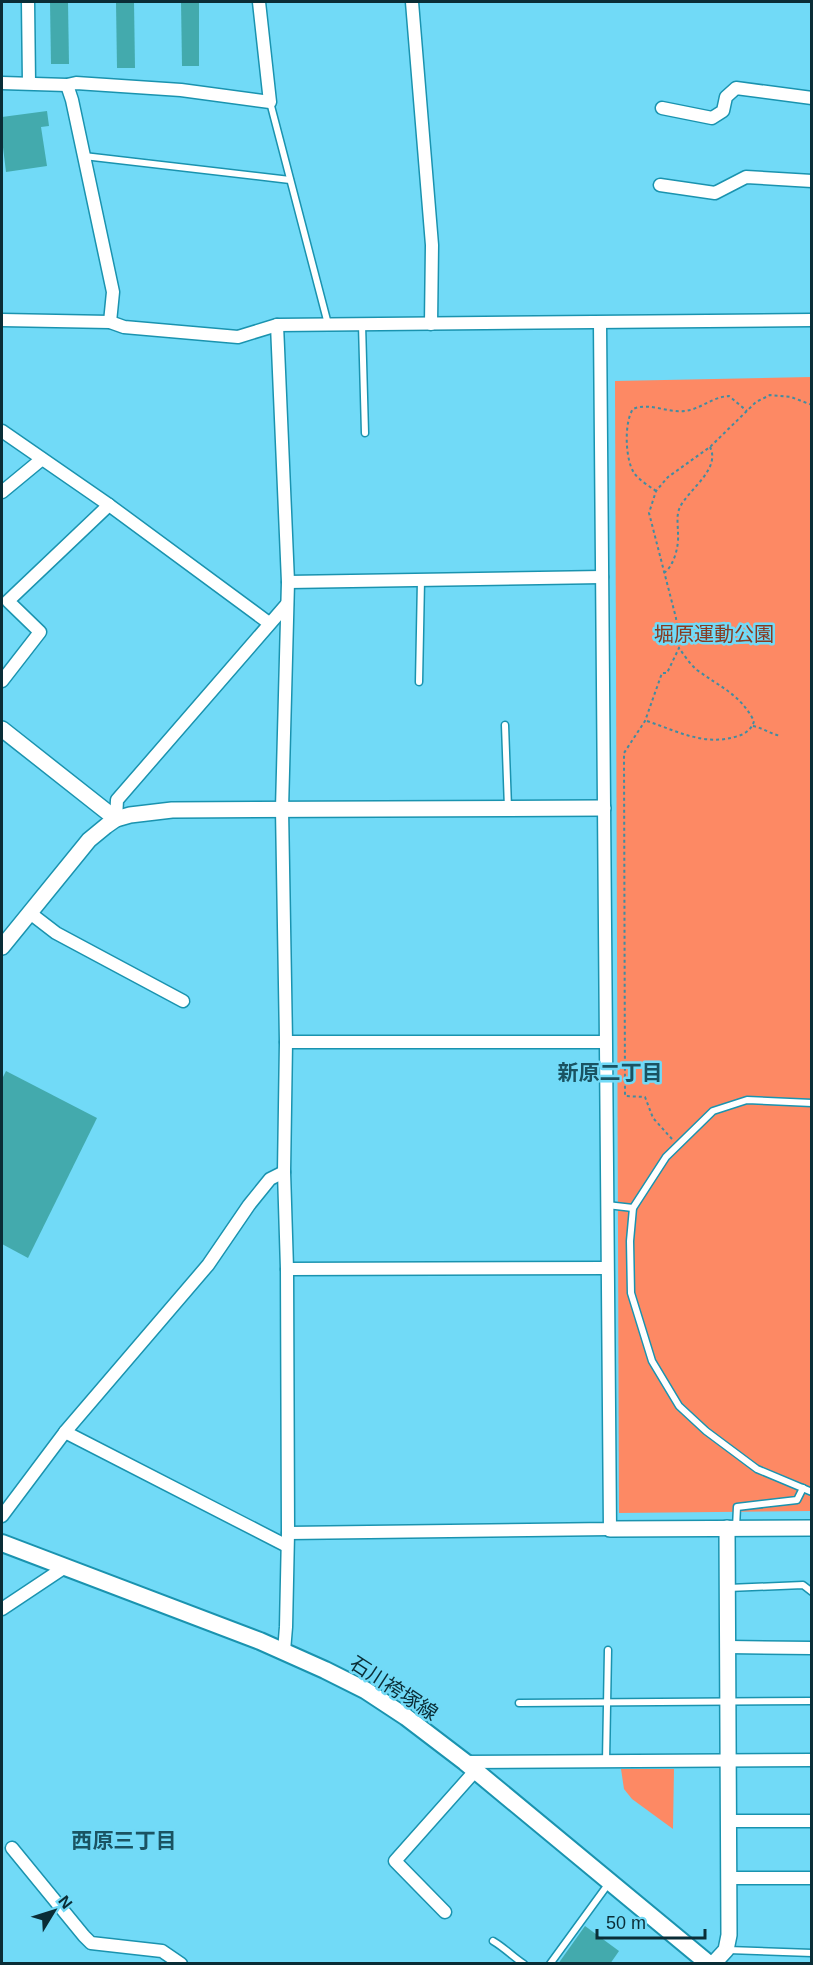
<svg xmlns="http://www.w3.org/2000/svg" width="813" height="1965" font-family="Helvetica,'Noto Sans JP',sans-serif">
	<rect width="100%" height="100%" fill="#71daf7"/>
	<g fill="#fd8964">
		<path d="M811 377V1511L619 1513 615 381Z"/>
		<path d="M621 1769H674L673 1829 632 1799 624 1789Z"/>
	</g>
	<g fill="#43aaad">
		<path d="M50 2H68L69 64H51Z"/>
		<path d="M116 2H134L135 68H117Z"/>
		<path d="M181 2H199V66H182Z"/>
		<path d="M47 111 49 126 41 127 47 166 6 172 2 139V117Z"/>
		<path d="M6 1071 97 1118 28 1258 2 1244V1079Z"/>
		<path d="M585 1926 619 1951 610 1964H558Z"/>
	</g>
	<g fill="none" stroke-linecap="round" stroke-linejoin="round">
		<defs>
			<g id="service">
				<path d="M270 102 328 324"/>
				<path d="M84 156 290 180"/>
				<path d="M362 324 365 433"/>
				<path d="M419 682 421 580"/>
				<path d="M505 725 508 808"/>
				<path d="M812 1103 747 1100 713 1111 666 1157 633 1208 630 1241 631 1293 652 1361 679 1406 706 1431 757 1469 812 1492"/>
				<path d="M607 1205 633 1208"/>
				<path d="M736 1528 737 1507 797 1500 803 1488"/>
				<path d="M728 1588 803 1585 812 1592"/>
				<path d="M519 1703 812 1701"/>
				<path d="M606 1761 608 1650"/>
				<path d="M493 1941C505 1948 513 1957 524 1964"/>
				<path d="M728 1950 812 1953"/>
				<path d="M550 1964 609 1883"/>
			</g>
			<g id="minor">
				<path d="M28 2 29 83"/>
				<path d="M412 2 432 245 431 324"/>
				<path d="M2 83 67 85 76 83 181 90 270 102 259 2"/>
				<path d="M67 85 72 100 113 292 110 322"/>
				<path d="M662 108 712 118 723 111 726 97 736 88 812 98"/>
				<path d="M660 185 715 193 746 177 812 181"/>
				<path d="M2 320 110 322 124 327 238 337 277 325 812 320"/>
				<path d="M277 325 288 582 282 809 286 1042 284 1172 287 1269 288 1533 286 1627 284 1651"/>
				<path d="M2 431 109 505"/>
				<path d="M2 492 42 459"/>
				<path d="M288 582 602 577"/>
				<path d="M2 681 40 632 8 601 109 505 269 623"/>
				<path d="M116 819 117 800 287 604"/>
				<path d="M30 913 56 933 183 1001"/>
				<path d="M286 1042H605"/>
				<path d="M287 1269 607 1268"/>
				<path d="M65 1432 287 1546"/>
				<path d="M2 1516 65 1432 208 1265 249 1205 270 1179 284 1172"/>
				<path d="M288 1533 610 1529 600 323"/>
				<path d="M2 1609 65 1567"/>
				<path d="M729 1647 812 1648"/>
				<path d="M465 1762 812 1760"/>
				<path d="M729 1821H812"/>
				<path d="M12 1848 84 1936 91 1943 162 1951 181 1964"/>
				<path d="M730 1878H812"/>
				<path d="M445 1912 395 1861 475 1771"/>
			</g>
			<g id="tertiary">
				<path d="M2 729 116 819"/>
				<path d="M2 947 89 840 106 826 116 819 130 815 172 810 603 808"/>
				<path d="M610 1529 812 1528"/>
				<path d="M713 1964 726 1950 729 1935 727 1528"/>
			</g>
			<path id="secondary" d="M2 1543 260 1641 325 1670 365 1690 406 1717 465 1762 709 1964"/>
		</defs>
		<use href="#service" stroke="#1a93af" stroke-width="9"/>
		<use href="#minor" stroke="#1a93af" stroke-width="15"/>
		<use href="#tertiary" stroke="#1a93af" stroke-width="18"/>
		<use href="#secondary" stroke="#1a93af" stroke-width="20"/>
		<g stroke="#428ca0" stroke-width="2" stroke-dasharray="3 3" stroke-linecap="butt">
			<path d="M656 491C649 486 639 480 634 473 625 459 624 422 633 409 649 402 667 413 685 411 701 409 712 397 729 396L747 411"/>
			<path d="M664 573C674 566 679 546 678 534 678 525 676 515 680 507 689 489 721 469 710 447"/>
			<path d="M647 721C677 731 705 747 738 736 745 734 752 729 754 721 740 694 720 687 697 670 690 664 684 655 679 648"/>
			<path d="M753 726C763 728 770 734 781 736"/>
			<path d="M672 1139 653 1118 645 1097 625 1096 624 753 645 721 662 673H667L679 648 676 618 649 513 656 491 668 477 710 447 756 402 770 395 791 397 812 405"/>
		</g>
		<use href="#service" stroke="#fff" stroke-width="6"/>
		<use href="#minor" stroke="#fff" stroke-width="12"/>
		<use href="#tertiary" stroke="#fff" stroke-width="15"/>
		<use href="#secondary" stroke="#fff" stroke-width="16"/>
	</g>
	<g text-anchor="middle" stroke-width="5" stroke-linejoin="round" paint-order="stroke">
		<g font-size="20" fill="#873b22" stroke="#71daf7">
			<text x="714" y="641">堀原運動公園</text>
		</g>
		<g font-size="20" fill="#0a2d36" stroke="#71daf7">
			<text transform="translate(394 1688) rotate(33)" y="7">石川袴塚線</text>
		</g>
		<g font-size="21" font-weight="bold" fill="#1a5362" stroke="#71daf7">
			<text x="610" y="1080">新原二丁目</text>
			<text x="124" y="1848">西原三丁目</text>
		</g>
	</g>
	<rect width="813" height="1965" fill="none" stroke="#0a2d36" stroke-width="6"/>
	<g transform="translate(54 1911) rotate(52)" stroke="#71daf7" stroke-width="4.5" paint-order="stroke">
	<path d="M0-4.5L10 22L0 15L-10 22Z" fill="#0a2d36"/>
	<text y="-9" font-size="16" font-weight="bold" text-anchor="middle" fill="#0a2d36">N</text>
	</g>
	<path d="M597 1929v9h108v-9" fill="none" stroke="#0a2d36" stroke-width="3"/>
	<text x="606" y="1929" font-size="18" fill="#0a2d36" stroke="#71daf7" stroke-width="4.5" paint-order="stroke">50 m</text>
</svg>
